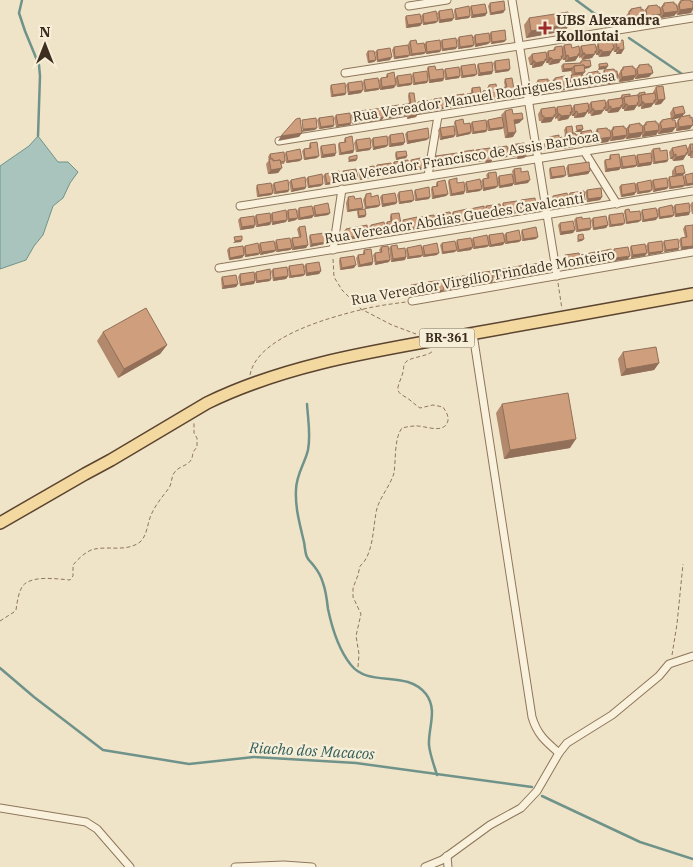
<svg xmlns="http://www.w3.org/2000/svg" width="693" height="867" font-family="'IBM Plex Serif',serif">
	<rect width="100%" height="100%" fill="#f0e4c8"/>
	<path fill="#a9c4bc" stroke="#6f938a" d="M38 136 58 162H68L78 172 70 183 63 198 53 206 43 235 34 246 26 260 0 269V166L29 146Z"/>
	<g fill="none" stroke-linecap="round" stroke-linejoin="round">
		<g stroke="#6f938a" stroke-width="2.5">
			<path d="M22 0 19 13 25 31 39 65 40 76 38 136"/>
			<path d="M576 0 610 25"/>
			<path d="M629 38 682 74"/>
			<path d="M307 404C308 420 311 435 308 450 305 463 296 475 296 490 295 508 300 525 304 542 305 547 305 553 307 557 308 560 312 563 314 566 318 571 321 576 323 583 326 591 327 600 328 609 332 628 338 649 351 665 369 688 406 669 426 694 438 710 428 728 429 745 430 755 434 765 437 775"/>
			<path d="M0 668 34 697 103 750 189 764 254 757 356 763 532 787"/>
			<path d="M542 796 640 842 693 859"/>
		</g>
		<defs>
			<g id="street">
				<path d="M512 0 557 276"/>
				<path d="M409 6 447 0"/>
				<path d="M345 73 519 46 693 18"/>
				<path d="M279 141 528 101 693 76"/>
				<path d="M584 151 617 204"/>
				<path d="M428 176 438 116"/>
				<path d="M240 206 693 134"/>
				<path d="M333 250 342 189"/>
				<path d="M219 268 693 191"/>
				<path d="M412 301 693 252"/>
				<path d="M473 334 532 717C537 734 545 741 559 753"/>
				<path d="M0 808 86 822 97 829 130 867"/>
				<path d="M447 856 448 867"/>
				<path d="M235 867 284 865 312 867"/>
				<path d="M425 867 442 860 490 825 521 808 537 791 559 753 567 743 612 715 659 676 669 664 693 656"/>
			</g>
			<path id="primary" d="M0 523 85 474 111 460 207 403C289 363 381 350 470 334 544 321 619 307 693 294"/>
		</defs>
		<use href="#street" stroke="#8d765c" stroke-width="9"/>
		<use href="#primary" stroke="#5b4430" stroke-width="14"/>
		<g stroke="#8d765c" stroke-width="1" stroke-dasharray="4 2.5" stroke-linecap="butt">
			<path d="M333 259 334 277 342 290 361 309 392 325 416 334"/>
			<path d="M558 283 562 309"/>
			<path d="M250 375C257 337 328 318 360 310 375 306 391 304 406 302"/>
			<path d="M0 621 14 612 16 610C17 603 18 595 21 589 27 574 57 579 70 580L73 576V565C78 559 87 550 95 549 109 546 127 552 140 542 148 535 147 522 152 513 156 504 163 496 169 488 172 483 171 478 174 473 181 463 192 468 193 452L197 447V438L194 433V421"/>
			<path d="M672 655 677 624 683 564"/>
			<path d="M358 667 359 654 356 636 361 614 353 597V588L358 575 360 566C374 555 373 524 377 508 381 496 391 484 394 473 396 460 394 438 402 428 406 427 411 426 415 426 423 425 439 433 446 425 451 418 446 412 443 407L433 405 420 408C415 405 412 401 407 398 403 395 397 394 398 387 399 382 402 377 403 372 404 367 403 364 407 361 415 356 426 357 433 351"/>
		</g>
		<use href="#street" stroke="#faf1dc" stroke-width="7"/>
		<use href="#primary" stroke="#f3d9a0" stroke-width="11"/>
	</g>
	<g fill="#b2896c" fill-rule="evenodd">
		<path d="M680 1H693V11V10L691 13 677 15 676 13 674 16 660 18V15L658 18 644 21 643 18 641 21 627 23 626 16 631 9 641 10 643 12 648 6 658 7 660 9 664 3 674 4 677 6Z"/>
		<path d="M490 3 505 10 503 13 490 15 488 6Z"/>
		<path d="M471 6 487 13 485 16 471 18 470 8Z"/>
		<path d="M455 9 470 16 469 18 455 20 454 11Z"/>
		<path d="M439 11 452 21 439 23 437 13Z"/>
		<path d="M423 14 436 23 423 25 421 16Z"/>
		<path d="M406 16 422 23 420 26 406 28 405 18Z"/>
		<path d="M529 18 570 24 565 31 526 38 524 25Z"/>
		<path d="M491 32 506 40 504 42 491 44 489 35Z"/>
		<path d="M475 35 490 42 488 44 475 47 473 37Z"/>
		<path d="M459 37 474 45 472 47 458 49 457 40Z"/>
		<path d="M442 40 456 49 442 51 440 42Z"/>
		<path d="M410 41 417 44H425L426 42 440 52 426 54V52L424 54 410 56 408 44Z"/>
		<path d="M616 41 624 49 621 54H616V52H614L613 49 609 56 599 57 598 55H596V52L592 58 582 60 581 57 579 58V55L575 61 565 62V60H563L562 58 559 63 549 65 548 63H546V60L542 66 532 68V65H530L528 58 532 54H546L548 51H552L555 47 562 48 564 45 572 48 579 49 581 46 596 47 598 43 613 45Z"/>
		<path d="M394 47 408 57 394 59 392 50Z"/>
		<path d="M377 50 390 60 377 62 375 52Z"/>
		<path d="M368 51 376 60 374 62 368 63 366 54Z"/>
		<path d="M495 61 509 71 495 73 493 63Z"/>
		<path d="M581 61 591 66 589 68 584 69 582 76 584 79 588 73 598 74 601 76 604 70 615 83 601 85 600 82 598 85 584 87V84L581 88 567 90V87L565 90 551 92 550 89 548 93 534 95 533 88 538 80 548 81 551 84 555 78 565 79 568 81 572 75 571 71 562 72 561 66 563 64 580 63Z"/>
		<path d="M478 64 492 74 478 76 477 66Z"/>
		<path d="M639 65 649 77 635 79V77L633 80 619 82 618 75 623 67 633 68 635 71Z"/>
		<path d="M461 66 475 76 461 78 460 69Z"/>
		<path d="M428 67 436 70 444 78 443 81 429 83 427 69Z"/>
		<path d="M445 69 459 78 445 80 444 71Z"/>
		<path d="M413 73 427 83 413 85 412 76Z"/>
		<path d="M387 74 394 88 380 90 379 80 381 78 386 77V76Z"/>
		<path d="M397 76 412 83 411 85 397 87 395 78Z"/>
		<path d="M505 79 515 95 513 98 499 100 498 91 499 88 505 87 504 82Z"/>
		<path d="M364 80 380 88 378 90 364 92 363 83Z"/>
		<path d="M348 83 361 93 348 95 346 85Z"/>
		<path d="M331 85 346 93 345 95 331 97 330 88Z"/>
		<path d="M489 85 498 98 497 100 483 103 482 93 483 91 488 90 487 88Z"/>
		<path d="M656 87 661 104 655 105 654 102 651 107 641 109V106L638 107V104L634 110 624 111V109H622V107L618 112 608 113 607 111H605V108L601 114 591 116 590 113 588 114V111L584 117 574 118V116H572L571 114 568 119 558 121 557 118 555 119V116L551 122 541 123V121H539L538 114 541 109 555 110 557 107 572 108 574 105H588L591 102 605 103 608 100 620 98 622 95 630 96 637 95 639 93 645 94 653 93V92Z"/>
		<path d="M472 88 480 103 467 105 465 96 467 94 471 93V90Z"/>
		<path d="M409 93 417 115 416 117 407 119V116H402L400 107 402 105 409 104 408 96Z"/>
		<path d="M450 96 464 106 450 108 449 99Z"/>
		<path d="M434 99 450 106 448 108 434 111 433 101Z"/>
		<path d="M418 102 433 109 432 111 418 114 416 104Z"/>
		<path d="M385 107 399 117 385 119 384 110Z"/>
		<path d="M673 108 682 117 690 129 676 131V127L672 132 658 134V132L656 135 642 137V134L640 137 626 139 625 137 624 139 610 141 609 139 608 142 593 144V142L592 144 578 146 577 144 575 147 561 149V147L559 149 545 151 544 144 549 137 559 138 562 139 565 135 564 130 566 127 578 137 581 132 592 133 594 134 597 129 608 130 610 132 613 127 624 128 626 129 629 125H640L642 127 646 122 656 123 658 125 662 120 671 118 670 113ZM679 118 677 122 675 124 672 119Z"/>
		<path d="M369 110 382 120 369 122 367 112Z"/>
		<path d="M505 111 523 119 519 123 515 124 513 137 505 138 503 127 502 129 488 131 486 122 488 120 502 117 501 115Z"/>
		<path d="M352 113 368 120 366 122 352 124 351 115Z"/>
		<path d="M336 115 351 123 350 125 336 127 334 118Z"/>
		<path d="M319 118 334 125 333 127 319 129 317 120Z"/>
		<path d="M455 121 471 132 470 134 456 137 454 123Z"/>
		<path d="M472 122 487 130 486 132 472 134 470 125Z"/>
		<path d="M440 128 454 137 440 140 438 130Z"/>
		<path d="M407 132 427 140 407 144 405 134Z"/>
		<path d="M390 135 405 142 403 145 389 147 388 137Z"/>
		<path d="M345 138 354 150 353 153 339 155 338 145 339 143 344 142V140Z"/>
		<path d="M373 138 388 145 386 147 373 150 371 140Z"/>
		<path d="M356 140 370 150 356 152 354 143Z"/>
		<path d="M310 143 317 158 304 160 302 151 304 149 309 148V146Z"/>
		<path d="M690 144H693V158H690V156H688L687 153 683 160 673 161 672 159H670L669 152 672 148 687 149Z"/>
		<path d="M510 145 526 156 524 158 517 159V156L510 157 508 148Z"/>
		<path d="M321 146 335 156 321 158 320 148Z"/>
		<path d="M493 148 509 155 507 157 493 159 492 150Z"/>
		<path d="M653 149 660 151 668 160 667 162 653 164 651 151Z"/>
		<path d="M476 150 492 160 491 162 485 163V161L476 162 475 152Z"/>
		<path d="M286 152 300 161 286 163 285 154Z"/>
		<path d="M396 152 407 156 406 158 396 160 395 155Z"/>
		<path d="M460 152 475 160 473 162 460 164 458 155Z"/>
		<path d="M270 154 285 161 284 164H281L278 173 268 174 266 164 269 160 268 157Z"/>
		<path d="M610 155 621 167 619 170 605 172 604 162 605 160 609 159V158Z"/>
		<path d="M637 155 652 162 651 165 637 167 636 157Z"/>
		<path d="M436 156 458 163 457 165 436 168 435 159Z"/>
		<path d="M621 157 637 165 635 167 621 169 620 160Z"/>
		<path d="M411 160 426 167 425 169 411 171 410 162Z"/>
		<path d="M394 162 408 172 394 174 392 165Z"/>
		<path d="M377 165 392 172 391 175 377 177 375 168Z"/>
		<path d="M568 165 590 171 588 174 568 177 566 168Z"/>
		<path d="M675 167 685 173 683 175 685 185 683 187 669 189 668 180 669 177H672V171Z"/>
		<path d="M360 168 375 175 374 177 360 180 358 170Z"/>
		<path d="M550 168 564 177 550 179 549 170Z"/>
		<path d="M514 169 521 172 528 183 514 185 512 171Z"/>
		<path d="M343 171 356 180 343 183 341 173Z"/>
		<path d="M488 173 496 188 483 191 481 181 483 179 487 178 486 175Z"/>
		<path d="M693 173V185L685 186 684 177 685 175Z"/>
		<path d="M325 174 339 183 325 185 323 176Z"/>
		<path d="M499 176 514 183 512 186 499 188 497 178Z"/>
		<path d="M308 177 321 186 308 188 306 179Z"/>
		<path d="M291 180 306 187 305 189 291 192 289 182Z"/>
		<path d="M449 180 457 183 464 194 450 196 448 182Z"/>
		<path d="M653 180 668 187 667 189 653 192 651 182Z"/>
		<path d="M437 182 448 194 446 196 432 199 431 189 432 187 436 186V184Z"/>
		<path d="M466 182 480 191 466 193 465 184Z"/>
		<path d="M274 183 289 190 288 192 274 194 272 185Z"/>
		<path d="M637 183 650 192 637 194 635 185Z"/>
		<path d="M257 185 273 193 271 195 257 197 256 188Z"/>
		<path d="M621 185 636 192 634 195 621 197 619 187Z"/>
		<path d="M415 190 429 199 415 201 414 192Z"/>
		<path d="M587 190 602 197 600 200 587 202 585 192Z"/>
		<path d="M399 192 412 202 399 204 397 195Z"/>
		<path d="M570 193 583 203 570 205 568 195Z"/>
		<path d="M366 194 371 197 380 205 378 207 365 209 366 215 365 217 358 218 357 212 358 210 347 212 346 203 348 197 355 199 362 209H365L363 200Z"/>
		<path d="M382 195 397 202 396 204 382 207 380 197Z"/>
		<path d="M553 196 567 205 553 207 552 198Z"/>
		<path d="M521 200 534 210 521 212 519 203Z"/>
		<path d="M692 202H693V214H692L690 205Z"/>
		<path d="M503 203 517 213 503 215 502 206Z"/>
		<path d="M675 205 689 215 675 217 673 207Z"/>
		<path d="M314 206 330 213 328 215 314 217 313 208Z"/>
		<path d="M486 206 500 216 486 218 485 208Z"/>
		<path d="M299 208 312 218 298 220 297 211Z"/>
		<path d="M659 208 674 215 672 217 659 219 657 210Z"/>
		<path d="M470 209 484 218 470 221 468 211Z"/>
		<path d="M288 210 296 220 288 222 286 212Z"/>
		<path d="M625 210 630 212 639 222 626 224 624 212Z"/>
		<path d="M642 210 656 220 642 222 641 213Z"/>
		<path d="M453 212 467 221 453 223 452 214Z"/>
		<path d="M272 213 286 222 272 225 270 215Z"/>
		<path d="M391 214 401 232 387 234 385 225 387 222H390V217Z"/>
		<path d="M436 214 450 224 436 226 435 217Z"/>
		<path d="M256 215 271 222 270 225 256 227 254 218Z"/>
		<path d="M609 215 623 225 609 227 608 218Z"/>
		<path d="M420 217 435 224 434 226 420 229 418 219Z"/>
		<path d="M240 218 254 228 240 230 238 220Z"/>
		<path d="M576 218 582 219 590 230 576 232 574 220Z"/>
		<path d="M593 218 608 225 606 228 593 230 591 220Z"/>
		<path d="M403 220 419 227 417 229 403 231 402 222Z"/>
		<path d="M560 223 575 230 573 233 560 235 558 225Z"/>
		<path d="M371 225 384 234 371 237 369 227Z"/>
		<path d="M685 226 693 228V248L681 250 679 240 681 238 685 237 683 229Z"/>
		<path d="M299 227 308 245 306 248 292 250 291 240 292 238 299 237 297 229Z"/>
		<path d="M346 229 367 237 346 240 344 231Z"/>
		<path d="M522 230 536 239 522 241 521 232Z"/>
		<path d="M506 233 521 240 519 242 505 244 504 235Z"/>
		<path d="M310 235 324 244 310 247 309 237Z"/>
		<path d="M489 235 503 245 489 247 488 237Z"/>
		<path d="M473 238 489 245 487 247 473 249 472 240Z"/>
		<path d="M276 240 292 248 290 250 276 252 275 243Z"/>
		<path d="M457 240 471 250 457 252 456 243Z"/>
		<path d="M664 241 679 248 678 250 664 252 663 243Z"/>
		<path d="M260 243 276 250 274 252 260 255V253L258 255 245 257 243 248 245 246 259 245Z"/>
		<path d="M442 243 455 252 442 254 440 245Z"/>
		<path d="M648 243 663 251 661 253 648 255 646 246Z"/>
		<path d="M391 246 398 249 406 257 405 260 391 262 389 248Z"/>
		<path d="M423 246 437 255 423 257 422 248Z"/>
		<path d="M631 246 645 256 631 258 630 248Z"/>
		<path d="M381 247 389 262 375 265 373 255 375 253 380 252 379 250Z"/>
		<path d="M229 248 244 255 242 258 229 260 227 250Z"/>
		<path d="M407 248 421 257 407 259 406 250Z"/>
		<path d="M614 249 628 259 614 261 613 251Z"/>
		<path d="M364 250 373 262 372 265 358 267 356 258 358 255 363 254V252Z"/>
		<path d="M598 252 611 261 598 263 596 254Z"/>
		<path d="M565 255 580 256 581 255 595 264 581 266 580 263 577 267 564 270 562 260Z"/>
		<path d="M340 258 354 268 340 270 339 261Z"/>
		<path d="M306 264 321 271 319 274 306 276 304 266Z"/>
		<path d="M527 265 542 272 541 274 527 277 525 267Z"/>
		<path d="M289 266 305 274 303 276 289 278 288 269Z"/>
		<path d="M510 268 526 275 524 277 510 279 509 270Z"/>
		<path d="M273 269 288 276 286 279 273 281 271 271Z"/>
		<path d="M494 271 510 278 508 280 494 282 493 273Z"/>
		<path d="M256 272 270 281 256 283 254 274Z"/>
		<path d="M478 273 492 283 478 285 476 276Z"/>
		<path d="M240 274 255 281 254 284 240 286 238 277Z"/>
		<path d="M462 276 475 286 462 288 460 279Z"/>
		<path d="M222 277 238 284 236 287 222 289 221 279Z"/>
		<path d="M445 279 459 289 445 291 444 282Z"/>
		<path d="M428 282 444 290 442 292 428 294 427 285Z"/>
		<path d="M411 285 427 292 425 295 411 297 410 288Z"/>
		<path d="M103 332 167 345 160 354 118 378 97 341Z"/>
		<path d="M623 352 659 363 654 370 621 376 618 359Z"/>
		<path d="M502 404 570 448 504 459 496 413Z"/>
	</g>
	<g fill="#916f58">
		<path d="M693 8 691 13 677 15 680 10Z"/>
		<path d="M505 10 503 13 490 15 491 13Z"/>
		<path d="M678 11 674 16 660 18 664 13Z"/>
		<path d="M487 13 485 16 471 18 473 15Z"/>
		<path d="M661 14 658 18 644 21 647 16Z"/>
		<path d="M470 16 469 18 455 20 457 18Z"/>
		<path d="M644 16 641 21 627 23 630 19Z"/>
		<path d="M454 18 452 21 439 23 440 20Z"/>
		<path d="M438 21 436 23 423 25 424 23Z"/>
		<path d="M422 23 420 26 406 28 408 25Z"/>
		<path d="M570 24 565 31 526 38 531 31Z"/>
		<path d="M506 40 504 42 491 44 492 42Z"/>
		<path d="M490 42 488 44 475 47 476 44Z"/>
		<path d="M474 45 472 47 458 49 460 47Z"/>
		<path d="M457 47 456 49 442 51 443 49Z"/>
		<path d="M619 47 616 52H614L617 48Z"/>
		<path d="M614 48 609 56 599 57 602 52Z"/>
		<path d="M624 49 621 54H616L619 50Z"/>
		<path d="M441 50 440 52 426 54 427 52Z"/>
		<path d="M599 50H602L598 55H596Z"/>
		<path d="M595 51H597L592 58 582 60 585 55Z"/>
		<path d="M426 52 424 54 410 56 412 54Z"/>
		<path d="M583 53H585L581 57 579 58Z"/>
		<path d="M578 54H580L575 61 565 62 569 58Z"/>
		<path d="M410 55 408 57 394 59 395 57Z"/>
		<path d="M568 55 565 60H563L566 56Z"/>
		<path d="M561 56H563L559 63 549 65 552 60Z"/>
		<path d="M392 57 390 60 377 62 378 60Z"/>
		<path d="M549 58H552L548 63H546Z"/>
		<path d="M545 59H547L542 66 532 68 535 63Z"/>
		<path d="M376 60 374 62 368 63 369 61Z"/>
		<path d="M533 61H535L532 65H530Z"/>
		<path d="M591 66 589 68 575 70V68Z"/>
		<path d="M608 66 606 69 598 70 599 67Z"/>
		<path d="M573 68 571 71 562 72 564 69Z"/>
		<path d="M510 69 509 71 495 73 496 71Z"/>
		<path d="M493 71 492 74 478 76 480 73Z"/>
		<path d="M585 72 581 77 572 78 575 73Z"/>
		<path d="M653 73 649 77 635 79 638 75Z"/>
		<path d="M477 74 475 76 461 78 463 76Z"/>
		<path d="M636 75 633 80 619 82 622 77Z"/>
		<path d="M460 76 459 78 445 80 447 78Z"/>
		<path d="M444 78 443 81 429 83 430 80Z"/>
		<path d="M618 78 615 83 601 85 604 80Z"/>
		<path d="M601 80 598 85 584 87 587 83Z"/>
		<path d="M428 81 427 83 413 85 415 83Z"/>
		<path d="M412 83 411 85 397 87 399 85Z"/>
		<path d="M585 83 581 88 567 90 571 85Z"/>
		<path d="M396 85 394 88 380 90 382 87Z"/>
		<path d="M568 86 565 90 551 92 554 88Z"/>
		<path d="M380 88 378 90 364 92 366 90Z"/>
		<path d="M551 88 548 93 534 95 537 90Z"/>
		<path d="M363 90 361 93 348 95 349 92Z"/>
		<path d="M346 93 345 95 331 97 333 95Z"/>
		<path d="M515 95 513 98 499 100 501 98Z"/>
		<path d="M498 98 497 100 483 103 485 100Z"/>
		<path d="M665 99 661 104 655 105 658 100Z"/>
		<path d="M656 100 651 107 641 109 644 104Z"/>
		<path d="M482 101 480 103 467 105 468 103Z"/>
		<path d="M639 102 634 110 624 111 628 106Z"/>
		<path d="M642 102H644L641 106 638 107Z"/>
		<path d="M466 103 464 106 450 108 452 106Z"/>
		<path d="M625 104H627L624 109H622Z"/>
		<path d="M621 105H623L618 112 608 113 611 109Z"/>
		<path d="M450 106 448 108 434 111 436 108Z"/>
		<path d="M611 106 607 111H605L609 107Z"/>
		<path d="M604 107H606L601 114 591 116 594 111Z"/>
		<path d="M433 109 432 111 418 114 420 111Z"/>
		<path d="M592 109H594L590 113 588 114Z"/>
		<path d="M587 110H589L584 117 574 118 578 114Z"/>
		<path d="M577 111 574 116H572L575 112Z"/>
		<path d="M570 112H572L568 119 558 121 561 116Z"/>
		<path d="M409 113 407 116H402L403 114Z"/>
		<path d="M685 113 681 118 680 117 679 118 671 120 675 115Z"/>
		<path d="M556 114 551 122 541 123 544 118Z"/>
		<path d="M558 114H560L557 118 555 119Z"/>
		<path d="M401 115 399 117 385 119 387 117Z"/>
		<path d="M417 115 416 117 407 119 409 116Z"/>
		<path d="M384 117 382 120 369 122 370 119Z"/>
		<path d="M523 119 519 123 511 125 514 120Z"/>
		<path d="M368 120 366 122 352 124 354 122Z"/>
		<path d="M351 123 350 125 336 127 338 125Z"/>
		<path d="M334 125 333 127 319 129 321 127Z"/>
		<path d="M693 125 690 129 676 131 679 127Z"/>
		<path d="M504 127 502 129 488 131 490 129Z"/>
		<path d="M676 127 672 132 658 134 662 129Z"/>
		<path d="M317 128 315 130 301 132 303 129Z"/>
		<path d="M583 129 581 132H575L577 130Z"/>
		<path d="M487 130 486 132 472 134 474 132Z"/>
		<path d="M659 130 656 135 642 137 645 132Z"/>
		<path d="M471 132 470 134 456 137 458 135Z"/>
		<path d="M516 132 513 137 505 138 508 133Z"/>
		<path d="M643 132 640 137 626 139 629 134Z"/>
		<path d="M302 133 299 137 278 141 281 136Z"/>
		<path d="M455 135 454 137 440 140 442 137Z"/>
		<path d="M627 135 624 139 610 141 613 137Z"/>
		<path d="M611 137 608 142 593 144 597 139Z"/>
		<path d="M429 138 427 140 407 144 408 141Z"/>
		<path d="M595 140 592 144 578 146 581 142Z"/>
		<path d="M405 142 403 145 389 147 391 144Z"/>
		<path d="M579 142 575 147 561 149 565 144Z"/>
		<path d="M563 144 559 149 545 151 549 146Z"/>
		<path d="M388 145 386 147 373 150 374 147Z"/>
		<path d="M371 148 370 150 356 152 358 150Z"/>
		<path d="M354 150 353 153 339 155 341 153Z"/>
		<path d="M693 151 690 156H688L691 152Z"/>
		<path d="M688 152 683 160 673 161 676 157Z"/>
		<path d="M336 153 335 156 321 158 323 155Z"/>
		<path d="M519 154 517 156 510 157 511 155Z"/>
		<path d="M676 154 672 159H670L674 155Z"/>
		<path d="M509 155 507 157 493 159 495 157Z"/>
		<path d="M319 156 317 158 304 160 305 158Z"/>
		<path d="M407 156 406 158 396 160 397 158Z"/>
		<path d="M519 156H526L524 158 517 159Z"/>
		<path d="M486 158 485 161 476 162 478 160Z"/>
		<path d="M302 159 300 161 286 163 288 161Z"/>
		<path d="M357 159 356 161 348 162 349 160Z"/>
		<path d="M475 160 473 162 460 164 461 162Z"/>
		<path d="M492 160 491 162 485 163 487 161Z"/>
		<path d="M668 160 667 162 653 164 655 162Z"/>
		<path d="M652 162 651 165 637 167 639 164Z"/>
		<path d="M458 163 457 165 436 168 438 166Z"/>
		<path d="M637 165 635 167 621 169 623 167Z"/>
		<path d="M426 167 425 169 411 171 413 169Z"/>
		<path d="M621 167 619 170 605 172 607 169Z"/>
		<path d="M282 168 278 173 268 174 271 170Z"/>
		<path d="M409 170 408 172 394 174 396 172Z"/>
		<path d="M590 171 588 174 568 177 569 175Z"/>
		<path d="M392 172 391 175 377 177 379 175Z"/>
		<path d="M685 173 681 177 673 179 676 174Z"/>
		<path d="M375 175 374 177 360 180 362 177Z"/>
		<path d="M566 175 564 177 550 179 552 177Z"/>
		<path d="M358 178 356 180 343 183 344 180Z"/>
		<path d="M530 180 528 183 514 185 516 183Z"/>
		<path d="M340 181 339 183 325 185 327 183Z"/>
		<path d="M514 183 512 186 499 188 500 186Z"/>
		<path d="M693 183V185L685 186 687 184Z"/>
		<path d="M323 184 321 186 308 188 309 186Z"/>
		<path d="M685 185 683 187 669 189 671 187Z"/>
		<path d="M498 186 496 188 483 191 484 188Z"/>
		<path d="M306 187 305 189 291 192 293 189Z"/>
		<path d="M668 187 667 189 653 192 655 189Z"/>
		<path d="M482 189 480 191 466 193 468 191Z"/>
		<path d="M289 190 288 192 274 194 276 192Z"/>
		<path d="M652 190 650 192 637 194 639 192Z"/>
		<path d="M465 191 464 194 450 196 452 194Z"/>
		<path d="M636 192 634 195 621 197 622 195Z"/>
		<path d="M273 193 271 195 257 197 259 195Z"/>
		<path d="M448 194 446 196 432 199 434 196Z"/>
		<path d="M430 197 429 199 415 201 417 199Z"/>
		<path d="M602 197 600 200 587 202 588 199Z"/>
		<path d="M414 200 412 202 399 204 400 202Z"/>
		<path d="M585 200 583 203 570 205 571 202Z"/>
		<path d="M397 202 396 204 382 207 383 204Z"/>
		<path d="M569 203 567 205 553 207 555 205Z"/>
		<path d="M380 205 378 207 365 209 366 207Z"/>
		<path d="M536 207 534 210 521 212 522 210Z"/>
		<path d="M363 208 361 210 347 212 349 210Z"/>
		<path d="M519 210 517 213 503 215 505 213Z"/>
		<path d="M690 212 689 215 675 217 676 214Z"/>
		<path d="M330 213 328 215 314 217 316 215Z"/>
		<path d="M502 213 500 216 486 218 488 215Z"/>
		<path d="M314 215 312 218 298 220 300 218Z"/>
		<path d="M366 215 365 217 358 218 359 216Z"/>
		<path d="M674 215 672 217 659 219 660 217Z"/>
		<path d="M485 216 484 218 470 221 471 218Z"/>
		<path d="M658 217 656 220 642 222 644 220Z"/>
		<path d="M298 218 296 220 288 222 289 219Z"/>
		<path d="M469 219 467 221 453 223 455 221Z"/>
		<path d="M287 220 286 222 272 225 273 222Z"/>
		<path d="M641 220 639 222 626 224 627 222Z"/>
		<path d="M452 221 450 224 436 226 438 224Z"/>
		<path d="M271 222 270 225 256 227 258 225Z"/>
		<path d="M625 223 623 225 609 227 611 225Z"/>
		<path d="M435 224 434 226 420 229 421 226Z"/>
		<path d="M255 225 254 228 240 230 242 227Z"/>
		<path d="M608 225 606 228 593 230 594 228Z"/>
		<path d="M419 227 417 229 403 231 405 229Z"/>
		<path d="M591 228 590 230 576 232 578 230Z"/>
		<path d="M402 229 401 232 387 234 389 232Z"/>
		<path d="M575 230 573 233 560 235 561 232Z"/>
		<path d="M386 232 384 234 371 237 372 234Z"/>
		<path d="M368 234 367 237 346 240 347 238Z"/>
		<path d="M538 237 536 239 522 241 524 239Z"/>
		<path d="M584 239 582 241 577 242 578 240Z"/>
		<path d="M242 240 241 242 233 243 235 241Z"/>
		<path d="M521 240 519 242 505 244 507 242Z"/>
		<path d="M326 242 324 244 310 247 312 244Z"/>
		<path d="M505 242 503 245 489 247 491 245Z"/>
		<path d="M308 245 306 248 292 250 294 247Z"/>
		<path d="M489 245 487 247 473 249 475 247Z"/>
		<path d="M693 246V248L681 250 682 247Z"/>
		<path d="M473 247 471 250 457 252 459 250Z"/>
		<path d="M292 248 290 250 276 252 278 250Z"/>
		<path d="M679 248 678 250 664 252 666 250Z"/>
		<path d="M276 250 274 252 260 255 262 252Z"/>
		<path d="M457 250 455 252 442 254 443 252Z"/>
		<path d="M663 251 661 253 648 255 649 253Z"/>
		<path d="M260 253 258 255 245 257 246 255Z"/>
		<path d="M439 253 437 255 423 257 425 255Z"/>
		<path d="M647 253 645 256 631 258 633 255Z"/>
		<path d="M244 255 242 258 229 260 230 258Z"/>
		<path d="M423 255 421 257 407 259 409 257Z"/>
		<path d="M630 256 628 259 614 261 616 258Z"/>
		<path d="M406 257 405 260 391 262 393 259Z"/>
		<path d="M613 259 611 261 598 263 599 261Z"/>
		<path d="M390 260 389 262 375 265 376 262Z"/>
		<path d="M373 262 372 265 358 267 360 265Z"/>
		<path d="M596 262 595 264 581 266 582 264Z"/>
		<path d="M581 263 577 267 564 270 567 265Z"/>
		<path d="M356 265 354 268 340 270 342 268Z"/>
		<path d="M321 271 319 274 306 276 307 273Z"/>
		<path d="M542 272 541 274 527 277 529 274Z"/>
		<path d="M305 274 303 276 289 278 291 276Z"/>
		<path d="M526 275 524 277 510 279 512 277Z"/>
		<path d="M288 276 286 279 273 281 274 278Z"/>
		<path d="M510 278 508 280 494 282 496 280Z"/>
		<path d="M271 279 270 281 256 283 257 281Z"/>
		<path d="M493 280 492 283 478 285 480 283Z"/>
		<path d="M255 281 254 284 240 286 241 284Z"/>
		<path d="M477 283 475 286 462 288 463 286Z"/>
		<path d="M238 284 236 287 222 289 224 286Z"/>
		<path d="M461 286 459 289 445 291 447 289Z"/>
		<path d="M444 290 442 292 428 294 430 292Z"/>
		<path d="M427 292 425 295 411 297 413 295Z"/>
		<path d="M167 345 160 354 118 378 124 369Z"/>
		<path d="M659 363 654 370 621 376 626 369Z"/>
		<path d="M576 439 570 448 504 459 510 450Z"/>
	</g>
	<g fill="#cf9f7d" stroke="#916f58">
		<path d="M685 0H691V2L693 1V8L680 10 679 3H681L680 1Z"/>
		<path d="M504 1 505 10 491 13 490 3Z"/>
		<path d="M674 2V4H676L678 11 664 13 662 6H664V3Z"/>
		<path d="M485 4 487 13 473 15 471 6Z"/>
		<path d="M657 5 658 7H660L661 14 647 16 646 9 648 8V6Z"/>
		<path d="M469 6 470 16 457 18 455 9Z"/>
		<path d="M641 7V10L643 9 644 16 630 19 629 11H631V9Z"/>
		<path d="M452 9 454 18 440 20 439 11Z"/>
		<path d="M436 11 438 21 424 23 423 14Z"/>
		<path d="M568 12 570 24 531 31 529 18Z"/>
		<path d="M420 14 422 23 408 25 406 16Z"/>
		<path d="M505 30 506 40 492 42 491 32Z"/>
		<path d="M489 33 490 42 476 44 475 35Z"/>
		<path d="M472 35 474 45 460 47 459 37Z"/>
		<path d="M456 38 457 47 443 49 442 40Z"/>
		<path d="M416 40 417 44 424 43 426 52 412 54 410 41Z"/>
		<path d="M440 40 441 50 427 52 426 42Z"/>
		<path d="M623 40 624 49 619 50V47L617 48 616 41Z"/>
		<path d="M612 41 614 48 612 49V51L602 52V50H599L598 43Z"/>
		<path d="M571 44 572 48 579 46 580 54H578V56L569 58 568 55 566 56 564 45Z"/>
		<path d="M595 44 597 51H595V54L585 55V53H583L581 46Z"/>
		<path d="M408 45 410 55 395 57 394 47Z"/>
		<path d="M562 46 563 56H561L562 59 552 60V58H549L548 51 555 50V47Z"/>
		<path d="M390 48 392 57 378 60 377 50Z"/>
		<path d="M368 51H374L376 60 369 61Z"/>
		<path d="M546 52 547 59H545V61L535 63V61H533L532 54Z"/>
		<path d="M509 59 510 69 496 71 495 61Z"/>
		<path d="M590 60 591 66 584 67V65L574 66 573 68 564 69 563 64 581 63V61Z"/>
		<path d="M492 62 493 71 480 73 478 64Z"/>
		<path d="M607 63 608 66 599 67V64Z"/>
		<path d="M475 64 477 74 463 76 461 66Z"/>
		<path d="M649 64V66H651L653 73 638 75 637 68 639 67V65Z"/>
		<path d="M584 65 585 72 575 73 574 66Z"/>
		<path d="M435 66 436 70 443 69 444 78 430 80 428 67Z"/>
		<path d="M633 66V68H635L636 75 622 77 621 70H623V67Z"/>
		<path d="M459 67 460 76 447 78 445 69Z"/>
		<path d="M614 69 615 71H617L618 78 604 80 603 73H605L604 70Z"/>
		<path d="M427 71 428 81 415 83 413 73Z"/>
		<path d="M598 71V74L600 73 601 80 587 83 586 75H588V73Z"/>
		<path d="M394 72 396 85 382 87 381 78 388 77 387 74Z"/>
		<path d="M411 74 412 83 399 85 397 76Z"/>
		<path d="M581 74 582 76H584L585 83 571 85 570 78H572L571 75Z"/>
		<path d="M565 76V79L567 78 568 86 554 88 553 80H555V78Z"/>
		<path d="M378 78 380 88 366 90 364 80Z"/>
		<path d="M512 78 515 95 501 98 499 88 507 87 505 79Z"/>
		<path d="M548 79V81H550L551 88 537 90 536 83H538V80Z"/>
		<path d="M362 81 363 90 349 92 348 83Z"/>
		<path d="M345 83 346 93 333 95 331 85Z"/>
		<path d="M496 84 498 98 485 100 483 91 489 90V85Z"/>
		<path d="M663 86 665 99 658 100 656 87Z"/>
		<path d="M480 87 482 101 468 103 467 94 473 93 472 88Z"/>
		<path d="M645 92V94L641 95 639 97V93Z"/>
		<path d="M409 93H414L417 115 409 116V113L403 114 402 105 411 103Z"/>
		<path d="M655 93 656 100H654V103L644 104V102H642L641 95Z"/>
		<path d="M464 94 466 103 452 106 450 96Z"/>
		<path d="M630 94V96L624 97 622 100V95Z"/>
		<path d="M638 95 639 102 637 103 638 105 628 106 627 104H625L624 97Z"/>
		<path d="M448 97 450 106 436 108 434 99Z"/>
		<path d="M622 98 623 105H621V107L611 109V106L609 107 608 100Z"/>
		<path d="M432 100 433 109 420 111 418 102Z"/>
		<path d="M605 100 606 107H604V110L594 111V109H592L591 102Z"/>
		<path d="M588 103 589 110H587V112L578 114 577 111 575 112 574 105Z"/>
		<path d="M399 105 401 115 387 117 385 107Z"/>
		<path d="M571 105 572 112H570L571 115 561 116 560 114H558L557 107Z"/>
		<path d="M683 106 685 113 675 115 673 108Z"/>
		<path d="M555 107 556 114 554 115V117L544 118V116H542L541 109Z"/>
		<path d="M382 108 384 117 370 119 369 110Z"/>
		<path d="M512 109 513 114 522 113 523 119 514 120 516 132 508 133 505 111Z"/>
		<path d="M366 110 368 120 354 122 352 113Z"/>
		<path d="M350 113 351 123 338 125 336 115Z"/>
		<path d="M690 115V118L692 117 693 125 679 127 678 120 680 119V117Z"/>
		<path d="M333 116 334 125 321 127 319 118Z"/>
		<path d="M502 117 504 127 490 129 488 120Z"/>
		<path d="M300 118 302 133 281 136 296 119Z"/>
		<path d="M316 118 317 128 303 129 302 120Z"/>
		<path d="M672 118V120H675L676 127 662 129 660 122H662V120Z"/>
		<path d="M463 119 464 124 470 123 471 132 458 135 455 121Z"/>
		<path d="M486 120 487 130 474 132 472 122Z"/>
		<path d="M656 121V123H658L659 130 645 132 644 125H646V122Z"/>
		<path d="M640 123V125H642L643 132 629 134 628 127H630L629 125Z"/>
		<path d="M582 125 583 129 577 130 576 126Z"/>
		<path d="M454 126 455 135 442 137 440 128Z"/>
		<path d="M572 126 573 133 567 134 566 127Z"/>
		<path d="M624 126V128H626L627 135 613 137 612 130 614 129 613 127Z"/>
		<path d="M428 128 429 138 408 141 407 132Z"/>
		<path d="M607 128 608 130H610L611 137 597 139 596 132H598L597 129Z"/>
		<path d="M591 130 592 133 594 132 595 140 581 142 580 134H582L581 132Z"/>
		<path d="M403 133 405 142 391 144 390 135Z"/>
		<path d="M575 133 576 135H578L579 142 565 144 564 137 566 136 565 134Z"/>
		<path d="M559 135V138L562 137 563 144 549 146 548 139H550L549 137Z"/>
		<path d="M352 136 354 150 341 153 339 143 346 142 345 138Z"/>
		<path d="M387 136 388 145 374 147 373 138Z"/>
		<path d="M370 138 371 148 358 150 356 140Z"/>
		<path d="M317 142 319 156 305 158 304 149 311 148 310 143Z"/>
		<path d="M524 143 526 156H519V154L511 155 510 145Z"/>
		<path d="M335 144 336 153 323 155 321 146Z"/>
		<path d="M690 144H693V151L691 152Z"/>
		<path d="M686 145 688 152 686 153V155L676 157V154L674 155 672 148Z"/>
		<path d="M507 146 509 155 495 157 493 148Z"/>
		<path d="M490 148 492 160 487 161 486 158 478 160 476 150Z"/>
		<path d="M660 148V151L667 150 668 160 655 162 653 149Z"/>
		<path d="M300 149 302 159 288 161 286 152Z"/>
		<path d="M474 150 475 160 461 162 460 152Z"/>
		<path d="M406 151 407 156 397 158 396 152Z"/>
		<path d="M284 152 285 161 281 162 280 160 273 161V159H271L270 154Z"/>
		<path d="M457 153 458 163 438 166 436 156Z"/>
		<path d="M651 153 652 162 639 164 637 155Z"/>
		<path d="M619 154 621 167 607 169 605 160 611 159 610 155Z"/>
		<path d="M357 155V159L349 160V157Z"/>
		<path d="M635 155 637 165 623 167 621 157Z"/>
		<path d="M425 157 426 167 413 169 411 160Z"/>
		<path d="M269 159H273V161L280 160 282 168 271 170Z"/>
		<path d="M408 160 409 170 396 172 394 162Z"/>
		<path d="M589 162 590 171 569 175 568 165Z"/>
		<path d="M391 163 392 172 379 175 377 165Z"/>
		<path d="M683 165 685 173 676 174 675 167Z"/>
		<path d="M374 166 375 175 362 177 360 168Z"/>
		<path d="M564 166 566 175 552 177 550 168Z"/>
		<path d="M521 168V172L528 171 530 180 516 183 514 169Z"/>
		<path d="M356 169 358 178 344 180 343 171Z"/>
		<path d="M339 171 340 181 327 183 325 174Z"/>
		<path d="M496 172 498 186 484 188 483 179 489 178 488 173Z"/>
		<path d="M693 173V183L687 184 685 175Z"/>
		<path d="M322 174 323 184 309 186 308 177Z"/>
		<path d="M512 174 514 183 500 186 499 176Z"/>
		<path d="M683 175 685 185 671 187 669 177Z"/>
		<path d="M305 177 306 187 293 189 291 180Z"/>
		<path d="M457 178V183L464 182 465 191 452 194 449 180Z"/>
		<path d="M667 178 668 187 655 189 653 180Z"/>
		<path d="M480 179 482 189 468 191 466 182Z"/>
		<path d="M288 180 289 190 276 192 274 183Z"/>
		<path d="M445 180 448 194 434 196 432 187 438 186 437 182Z"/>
		<path d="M651 180 652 190 639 192 637 183Z"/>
		<path d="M271 183 273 193 259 195 257 185Z"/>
		<path d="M635 183 636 192 622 195 621 185Z"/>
		<path d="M429 187 430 197 417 199 415 190Z"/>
		<path d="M601 188 602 197 588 199 587 190Z"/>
		<path d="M412 190 414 200 400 202 399 192Z"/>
		<path d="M584 191 585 200 571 202 570 193Z"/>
		<path d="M371 193V197L378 195 380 205 366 207 365 198 366 197V194Z"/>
		<path d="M395 193 397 202 383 204 382 195Z"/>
		<path d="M567 193 569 203 555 205 553 196Z"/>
		<path d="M354 196 355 199 361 198 363 208 349 210 348 200H349L348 197Z"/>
		<path d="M535 198 536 207 522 210 521 200Z"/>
		<path d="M517 201 519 210 505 213 503 203Z"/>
		<path d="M328 203 330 213 316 215 314 206Z"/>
		<path d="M689 203 690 212 676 214 675 205Z"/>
		<path d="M500 204 502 213 488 215 486 206Z"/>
		<path d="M672 205 674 215 660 217 659 208Z"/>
		<path d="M312 206 314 215 300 218 299 208Z"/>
		<path d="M484 206 485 216 471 218 470 209Z"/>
		<path d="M656 208 658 217 644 220 642 210Z"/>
		<path d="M296 209 298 218 289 219 288 210Z"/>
		<path d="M365 209 366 215 359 216 358 210Z"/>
		<path d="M467 209 469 219 455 221 453 212Z"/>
		<path d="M629 209 630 212 640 211 641 220 627 222 625 210Z"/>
		<path d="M286 210 287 220 273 222 272 213Z"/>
		<path d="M450 212 452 221 438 224 436 214Z"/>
		<path d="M270 213 271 222 258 225 256 215Z"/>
		<path d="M399 213 402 229 389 232 387 222 392 221 391 214Z"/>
		<path d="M623 213 625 223 611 225 609 215Z"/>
		<path d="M434 215 435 224 421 226 420 217Z"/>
		<path d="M254 216 255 225 242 227 240 218Z"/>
		<path d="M606 216 608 225 594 228 593 218Z"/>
		<path d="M417 217 419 227 405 229 403 220Z"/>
		<path d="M582 217V219L590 218 591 228 578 230 576 218Z"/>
		<path d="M573 221 575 230 561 232 560 223Z"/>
		<path d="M384 222 386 232 372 234 371 225Z"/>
		<path d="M367 225 368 234 347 238 346 229Z"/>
		<path d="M693 225V246L682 247 681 238 687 237 685 226Z"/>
		<path d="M305 226 308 245 294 247 292 238 301 237 299 227Z"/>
		<path d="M536 227 538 237 524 239 522 230Z"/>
		<path d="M519 230 521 240 507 242 506 233Z"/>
		<path d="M324 233 326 242 312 244 310 235Z"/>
		<path d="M503 233 505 242 491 245 489 235Z"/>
		<path d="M583 234 584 239 578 240V235Z"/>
		<path d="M487 235 489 245 475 247 473 238Z"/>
		<path d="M242 236V240L235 241 234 237Z"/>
		<path d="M290 238 292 248 278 250 276 240Z"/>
		<path d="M471 238 473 247 459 250 457 240Z"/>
		<path d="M678 239 679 248 666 250 664 241Z"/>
		<path d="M274 241 276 250 262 252 260 243Z"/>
		<path d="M455 241 457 250 443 252 442 243Z"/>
		<path d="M662 241 663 251 649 253 648 243Z"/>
		<path d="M258 243 260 253 246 255 245 246Z"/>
		<path d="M437 243 439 253 425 255 423 246Z"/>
		<path d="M645 244 647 253 633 255 631 246Z"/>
		<path d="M397 245 398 249 405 248 406 257 393 259 391 246Z"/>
		<path d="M421 245 423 255 409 257 407 248Z"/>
		<path d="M243 246 244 255 230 258 229 248Z"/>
		<path d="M388 246 390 260 376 262 375 253 382 252 381 247Z"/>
		<path d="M628 247 630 256 616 258 614 249Z"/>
		<path d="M371 249 373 262 360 265 358 255 365 254 364 250Z"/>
		<path d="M611 249 613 259 599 261 598 252Z"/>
		<path d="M595 252 596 262 582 264 581 255Z"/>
		<path d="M579 253 581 263 567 265 565 255Z"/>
		<path d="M354 256 356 265 342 268 340 258Z"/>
		<path d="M319 262 321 271 307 273 306 264Z"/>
		<path d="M541 263 542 272 529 274 527 265Z"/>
		<path d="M303 264 305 274 291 276 289 266Z"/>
		<path d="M524 265 526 275 512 277 510 268Z"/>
		<path d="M287 267 288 276 274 278 273 269Z"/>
		<path d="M508 268 510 278 496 280 494 271Z"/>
		<path d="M270 269 271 279 257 281 256 272Z"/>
		<path d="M492 271 493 280 480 283 478 273Z"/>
		<path d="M254 272 255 281 241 284 240 274Z"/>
		<path d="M475 274 477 283 463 286 462 276Z"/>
		<path d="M236 275 238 284 224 286 222 277Z"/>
		<path d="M459 277 461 286 447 289 445 279Z"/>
		<path d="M442 280 444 290 430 292 428 282Z"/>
		<path d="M425 283 427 292 413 295 411 285Z"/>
		<path d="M146 308 167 345 124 369 103 332Z"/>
		<path d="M656 347 659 363 626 369 623 352Z"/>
		<path d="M568 393 576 439 510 450 502 404Z"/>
	</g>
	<path fill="#9e2a2b" stroke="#f7eed8" stroke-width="2" d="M542.5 20.5h5v5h5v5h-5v5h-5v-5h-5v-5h5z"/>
	<g text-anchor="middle" stroke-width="4.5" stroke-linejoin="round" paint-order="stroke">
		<rect fill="#f7eed8" stroke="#756857" stroke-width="1" x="419.5" y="328.5" width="55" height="19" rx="4"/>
		<g font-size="12" font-weight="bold" fill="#3d2e20">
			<text x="447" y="342">BR-361</text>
		</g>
		<g font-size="14" font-weight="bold" fill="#3d2e20" stroke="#f7eed8" text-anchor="start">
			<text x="556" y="25">UBS Alexandra<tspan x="556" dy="16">Kollontai</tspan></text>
		</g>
		<g font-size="14" fill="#3d2e20" stroke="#f7eed8">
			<text transform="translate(484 96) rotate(-9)" y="5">Rua Vereador Manuel Rodrigues Lustosa</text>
			<text transform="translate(465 157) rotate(-9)" y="5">Rua Vereador Francisco de Assis Barboza</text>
			<text transform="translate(454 218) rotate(-9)" y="5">Rua Vereador Abdias Guedes Cavalcanti</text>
			<text transform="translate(483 277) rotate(-10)" y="5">Rua Vereador Virgílio Trindade Monteiro</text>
		</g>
		<g font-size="15" font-style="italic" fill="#2f5d5a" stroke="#f7eed8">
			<text transform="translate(312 751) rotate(3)" y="5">Riacho dos Macacos</text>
		</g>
	</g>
	<g transform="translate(45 45)" stroke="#f7eed8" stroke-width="4" paint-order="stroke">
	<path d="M0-4L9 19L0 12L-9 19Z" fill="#3d2e20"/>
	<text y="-8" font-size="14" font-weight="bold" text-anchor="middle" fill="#3d2e20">N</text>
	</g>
</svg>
